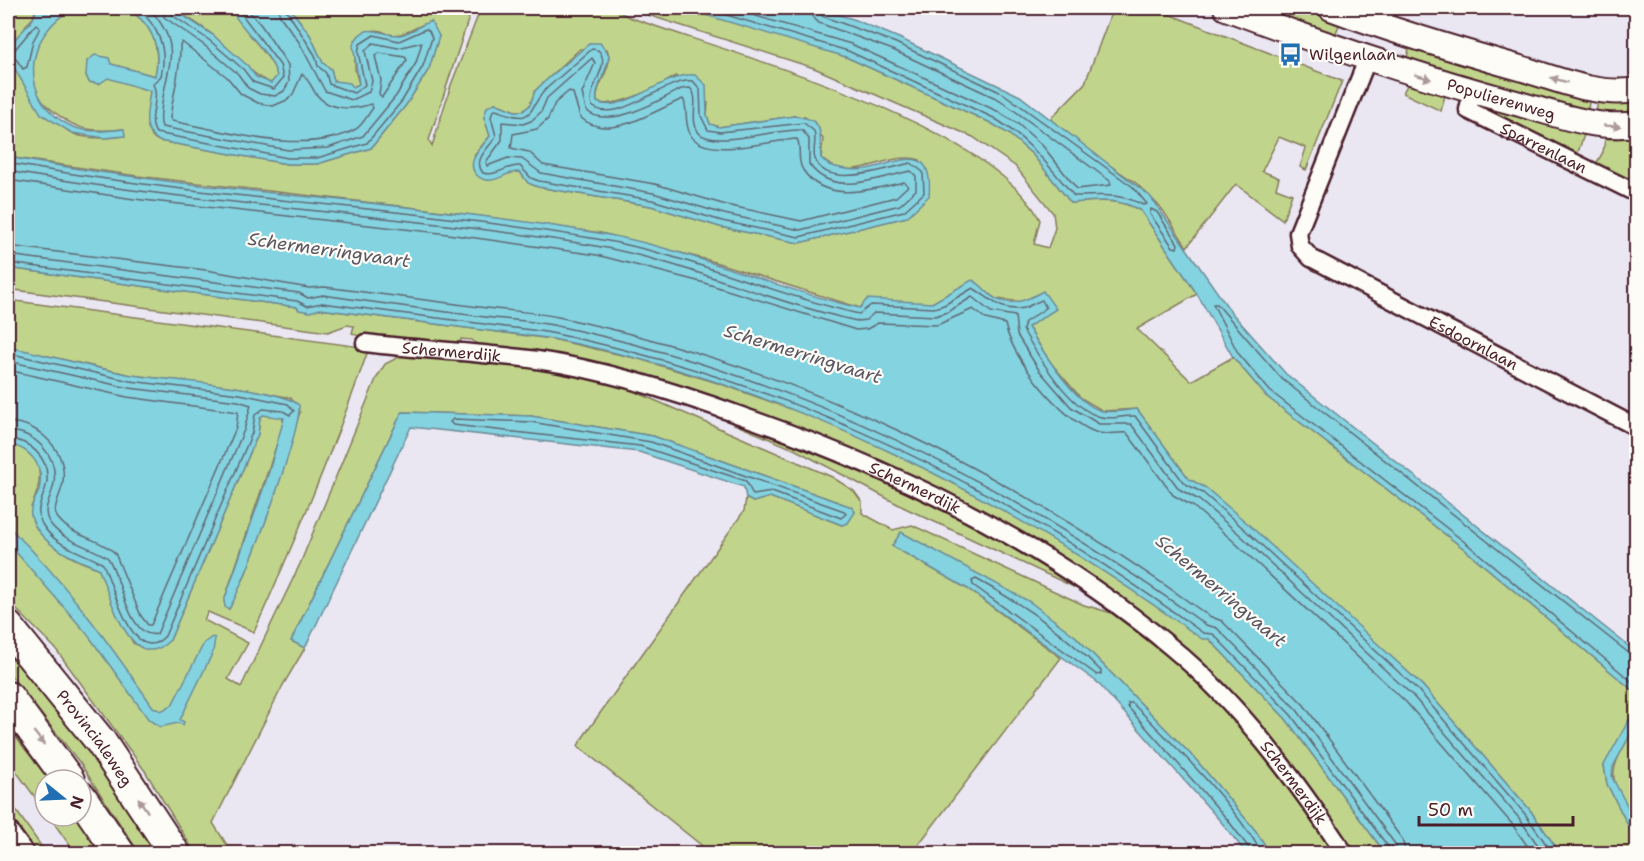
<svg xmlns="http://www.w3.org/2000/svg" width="1644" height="861" font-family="'Shantell Sans',sans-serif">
	<rect width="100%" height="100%" fill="#eae7f2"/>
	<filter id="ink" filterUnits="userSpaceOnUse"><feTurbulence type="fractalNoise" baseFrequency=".0167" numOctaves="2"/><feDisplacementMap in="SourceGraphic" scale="12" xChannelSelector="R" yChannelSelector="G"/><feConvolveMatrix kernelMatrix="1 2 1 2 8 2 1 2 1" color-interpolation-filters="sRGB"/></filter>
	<g filter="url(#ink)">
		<g fill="#c0d58b" stroke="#857a5b" stroke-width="1.5" fill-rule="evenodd">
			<path d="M8 8H36L33 18 26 25 13 66C24 81 57 126 72 133 86 140 111 138 124 136L123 129C87 133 72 129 45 104 35 95 32 78 33 65 36 43 50 15 74 8 82 5 93 8 101 8 108 8 117 6 124 8 153 13 161 53 155 76L111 64 86 75 89 82 99 84 107 77 150 91 147 118 152 137 159 141 287 164H317L371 148 406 105 429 69 439 36 424 24C417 27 409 32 401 34 380 39 385 19 355 40V70L359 84 353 87 334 81 331 69 323 63 310 35 290 8H472L429 140 432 146 451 85 481 8H612L629 17C731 54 990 122 1040 220L1034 244 1048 248 1055 228 1053 213 1015 166 973 137 814 68 626 8H682L819 47 846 57 991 123 1009 134 1033 155 1071 203C1097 201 1118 198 1141 211L1197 294 1137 329 1191 381 1233 357 1266 396 1463 548 1636 693V822C1605 772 1608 776 1635 726L1604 766 1607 784 1636 841V853H1560L1530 810 1422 685 1206 488 1189 479 1137 409 1103 411 1081 398 1050 362 1028 327 1023 302 996 299 972 281 932 303 860 308 708 260 601 233 443 211 137 176 8 157ZM580 49H607C615 69 594 84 597 102 614 110 660 86 676 76L708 103 707 115 710 124 719 127 794 116 805 117 823 139 821 158C851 188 888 149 920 160L907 217 799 243 720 227 651 206 538 187 528 183 520 172 512 171 500 177 474 155 490 136 484 117 495 103 515 111H523L530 105 535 91Z"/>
			<path d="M172 8H230C237 22 278 64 277 76 277 80 274 81 271 83 256 79 228 49 215 37 202 25 186 17 172 8Z"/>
			<path d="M1113 8H1153L1342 81 1306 170 1300 167 1306 148 1279 137 1262 171 1279 178 1276 188 1292 194 1283 220 1236 184 1187 247 1162 209 1136 183 1099 158 1050 119 1085 83Z"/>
			<path d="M1248 8H1315L1342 18 1333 40Z"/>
			<path d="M1411 41 1590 95 1587 116 1405 65Z"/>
			<path d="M1407 85 1445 95 1441 111 1403 93Z"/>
			<path d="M1598 97H1636V115L1596 117Z"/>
			<path d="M1490 108 1584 135 1577 155 1491 113Z"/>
			<path d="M1636 138V184L1596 164 1603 152 1605 139Z"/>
			<path d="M8 268 297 307 299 310 319 309 552 339 639 359 721 384 830 423 953 481 1042 531 1209 639 1286 719 1385 853H1352L1265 737 1110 596 793 427 483 349 472 340 461 339 460 343 464 346C441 344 368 344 352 333L354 326 347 325 328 332 8 289Z"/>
			<path d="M8 300 369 348C335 445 296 539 254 632L208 612 204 620 248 643 228 679 241 687 300 564 376 379 385 364 405 354 560 368 601 377 832 477 854 491 862 502V513L893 530 912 525 1084 605 1119 615 1174 655 1242 725 1338 853H1270L1255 830 1197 761 1075 636 901 533 892 546 968 589 1061 658 912 853H711L578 746 581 740 744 511 746 498 753 502 770 497 842 525 855 512 852 507 653 436 531 416 402 412 291 641 305 648 283 685 213 823 232 853H195L145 771 55 648 8 601V444C44 450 45 478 31 507 52 544 55 554 98 568L133 643C149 650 156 650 170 640L258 434 260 418 263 415 282 417 284 423 224 601 229 609 245 576 300 412 291 398 241 388 131 375 8 347Z"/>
			<path d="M658 392 791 437 976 523 1091 595 905 508 796 450Z"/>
			<path d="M8 643 45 688 163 853H139L80 763 8 672Z"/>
			<path d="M8 727 49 780H45V811L8 760Z"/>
			<path d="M8 799 46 853H35L8 814Z"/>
			<path d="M49 816H75L100 853H75Z"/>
		</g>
		<g fill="#84d3e0" stroke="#6d8b98" stroke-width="1.5">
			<path d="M36 8H75C23 33 17 102 73 127 89 133 107 131 124 129L125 136 105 138 72 133 41 114 9 59C6 35 36 28 36 8Z"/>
			<path d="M125 8H172L213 35 248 66 256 77 271 83 277 76C271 52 241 30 230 8H290L310 35 323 63 331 69 334 81 350 83 353 87 359 84 353 45C365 18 382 37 400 35 410 33 421 25 431 21L439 36 429 69 406 105 371 148 317 164H287L159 141C140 130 148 110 150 91L108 78 99 84 89 82 86 75 87 61 95 55 109 58 111 64 155 76C162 47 151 21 125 8Z"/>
			<path d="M682 8H815L853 19 899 38 1020 96 1150 196 1231 312 1286 374 1636 652V693L1463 548 1266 396 1233 357 1197 294 1141 211C1118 197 1097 201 1071 203L1033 155 1009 134 991 123 846 57Z"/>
			<path d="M590 43H600L609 55C608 71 594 88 597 102 623 115 665 72 695 75L706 85 707 115 710 124 719 127 794 116C827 119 819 134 821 158L829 165C841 169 853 171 866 169 899 163 934 140 929 196L907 217 799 243 720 227 651 206 538 187 528 183 520 172C509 171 503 178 492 180 487 181 483 180 479 177 462 164 482 147 490 136L484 117 487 107 495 103 515 111H523L530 105 535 91 543 83Z"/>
			<path d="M8 157C203 193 402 200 598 233 688 248 771 288 860 308L867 299 932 303 972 280C982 284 987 294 996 299 1013 307 1029 299 1043 291L1056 309 1028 327C1042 350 1076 406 1103 411 1113 413 1127 410 1137 409L1189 479 1206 488 1247 523 1422 685 1530 810 1560 853H1385L1286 719 1209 639H1202C1007 498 792 386 553 339 530 335 506 333 482 330 428 323 374 316 320 309L310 312 299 310 297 307 8 268Z"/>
			<path d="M8 347C50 355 91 368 133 375 170 381 275 386 299 405 302 429 244 586 229 609L225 607 224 601 268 475 284 418 263 415 260 418 258 434 170 640C130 680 109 590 98 568 74 559 38 544 31 516 29 506 36 499 39 490 45 465 30 448 8 444Z"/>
			<path d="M402 412 531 416 653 436 852 507 855 512 848 523 842 525 770 497 753 502 746 498 744 487 639 452 411 427 305 648 291 641Z"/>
			<path d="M8 526C64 580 109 643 153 707L161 711 172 705 204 643 212 637 215 638 213 652 180 720 184 722 183 725 178 723 160 727 149 720 88 635 8 543Z"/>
			<path d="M901 532 1030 602 1075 636 1197 761 1255 830 1270 853H1246L1222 823 1097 682 968 589 892 546Z"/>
			<path d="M1629 720 1635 726 1613 767 1612 777 1636 822V841L1607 784 1604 765Z"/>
		</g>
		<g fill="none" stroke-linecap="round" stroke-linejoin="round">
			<g stroke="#616773" stroke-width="1.5">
				<path d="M138 8C158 27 168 48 161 76L153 84C161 99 146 119 156 133L288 158H317L367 143 402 101 423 66 432 38 429 31 426 29 399 41 374 35 360 44 358 52 365 85 354 93 329 84 326 73 318 66 315 55 285 8"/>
				<path d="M149 8C183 46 168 61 162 104 161 112 159 120 162 127L288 150 328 148 363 136 396 96 416 63 422 42 398 48 373 43 365 51 372 81 369 92 352 100 325 91 299 42 280 16 278 8"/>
				<path d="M162 8 164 17 204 45 238 74 248 88 260 94 275 96 284 91 289 82 288 65 261 25 246 8"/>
				<path d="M170 8 172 15 209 40 243 69 253 82 274 89 283 78 280 65 237 8"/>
				<path d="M703 8 848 51 994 118C1028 139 1049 166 1074 196 1100 196 1119 192 1143 205L1147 204 1133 187 1004 94 896 43 822 16 818 8"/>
				<path d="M729 8 851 44 997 111 1018 124 1042 145 1077 189 1111 185 1110 181 1000 100 893 50 819 23 813 17 811 8"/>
				<path d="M36 24 40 28 33 41 27 67 23 69 12 53Z"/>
				<path d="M182 42 227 77 241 94 258 103 273 106 287 100 293 94 302 74C310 81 311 87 316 94 329 111 354 110 371 104L373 108C368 114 363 125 356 129 305 157 225 131 172 121L170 118C173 93 181 70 180 45Z"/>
				<path d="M592 49 598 50C613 64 586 88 592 106 619 126 663 78 693 81L700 89 701 116 708 130 720 132 804 123 814 131C817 141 812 150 815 159 826 191 890 167 911 163L923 172 924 193 904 211 799 237 722 221 652 200 539 181 531 178 520 166C507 165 496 177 483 173 472 159 489 149 496 136L491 117 493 111 496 110C538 126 525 110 547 88Z"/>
				<path d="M379 53 405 57 407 60 382 97 379 94 381 80 375 56Z"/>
				<path d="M592 58 595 63 582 93 586 110C607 131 659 101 681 89L690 88C701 98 688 119 699 133 713 149 779 128 802 130L809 139V164C833 199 878 177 911 171L916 176V190L900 205 800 230 724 214 653 193 541 173 522 159 508 158 487 166 486 162 502 140V122L523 124 531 121 541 112 547 98Z"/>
				<path d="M569 91 573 93 580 117C609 144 654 110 683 99 688 106 684 123 690 134 704 161 771 140 797 139 802 147 796 160 803 170 825 205 873 189 904 182L908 186 896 197 801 221 726 205 655 184 543 165 529 152 511 148 513 134 537 129 548 119 555 103Z"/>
				<path d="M8 163C202 199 402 206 597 239 687 254 770 294 859 314L871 305 934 308 944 305 973 288C990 298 1001 313 1024 308 1030 306 1036 302 1042 300L1046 308 1025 322 1023 330C1038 356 1070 410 1101 417 1112 420 1124 415 1135 416L1184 483 1203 493 1243 528 1418 690 1525 814 1553 854"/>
				<path d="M8 171C202 206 401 213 596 246 686 262 769 302 857 321L866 320 874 313 935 316 948 312 972 297 991 312 1015 316 1017 335 1039 370 1071 407 1099 424H1131L1179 489 1199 500 1238 533 1412 695 1519 818 1544 854"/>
				<path d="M8 180 134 199 440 233 597 255 701 282 856 330 867 329 878 323 937 325 973 309 986 319 1005 324C1012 359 1061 419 1095 432 1105 436 1116 432 1127 433L1173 495 1194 507 1232 540 1406 702 1512 824 1533 854"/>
				<path d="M1151 209 1157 212 1178 244 1177 248 1173 247 1150 214Z"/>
				<path d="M8 246 206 270 309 288 325 287C379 294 433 301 487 308 510 311 535 312 558 317 802 368 1008 471 1209 616L1222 621 1304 705 1402 839 1406 854"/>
				<path d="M8 255 299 293 308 298 323 295C377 303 431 310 485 317 509 320 534 321 557 326 800 377 1005 481 1206 625L1217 628 1297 710 1395 844 1397 854"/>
				<path d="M8 263 297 301 307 306 322 303C376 310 430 317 484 324 508 328 532 329 556 334 801 385 1002 487 1203 633L1213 634 1291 715 1389 848 1390 854"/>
				<path d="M8 353 130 381 240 394 288 404 294 411 290 415 283 411 263 409 255 415 252 433 165 636C133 671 112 581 103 564 82 551 56 548 42 524 33 507 45 498 47 481 49 457 29 440 8 439"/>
				<path d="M8 361 129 388 238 401 251 405 244 430 157 634C129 641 121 576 108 558 89 545 64 543 49 522 41 509 52 497 54 483 58 454 34 432 8 431"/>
				<path d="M8 370 127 397 238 412 236 428 151 625H148L141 616 115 553C99 537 72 538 57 517 51 509 62 493 63 482 67 449 38 423 8 422"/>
				<path d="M453 419 531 422 651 442 844 511 846 514 841 518 772 492 753 495 746 481 640 446 453 425 450 422Z"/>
				<path d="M976 579C1025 606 1062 631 1101 671V674L1097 675 973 585 972 581Z"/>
				<path d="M1636 656 1630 654 1282 379 1217 304H1213L1238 353 1270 391 1466 543 1636 685"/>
				<path d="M1250 854 1249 848 1227 819 1128 707V703H1132C1179 750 1228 797 1263 854"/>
			</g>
			<defs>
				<g id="street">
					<path d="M1378 25 1388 8"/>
					<path id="s1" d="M1367 60 1298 233 1300 246 1311 258 1636 427"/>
					<path id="s2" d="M1472 91 1468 110 1636 193"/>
					<path id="s3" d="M365 343C422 350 480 352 537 360 606 370 676 392 742 416 894 469 1047 543 1171 647 1240 704 1296 780 1345 854"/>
					<path d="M8 829 26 854"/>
				</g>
				<g id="secondary">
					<path id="s4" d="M1226 8C1322 44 1417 76 1516 103 1556 114 1596 130 1636 124"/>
					<path d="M1331 8C1393 31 1456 50 1520 68 1557 79 1598 97 1636 90"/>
				</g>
				<g id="highway">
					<path id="s5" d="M8 627 101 742 175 854"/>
					<path d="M8 697 69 780"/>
					<path d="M81 797 120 854"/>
				</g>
			</defs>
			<use href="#street" stroke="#4a1f2b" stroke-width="21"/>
			<use href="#secondary" stroke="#4a1f2b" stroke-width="28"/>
			<use href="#highway" stroke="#4a1f2b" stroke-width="34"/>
			<use href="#street" stroke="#fdfcf7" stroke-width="16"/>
			<use href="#secondary" stroke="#fdfcf7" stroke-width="24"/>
			<use href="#highway" stroke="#fdfcf7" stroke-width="30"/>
		</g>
		<defs><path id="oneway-solid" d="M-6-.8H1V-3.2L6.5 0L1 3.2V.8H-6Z" transform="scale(1.5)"/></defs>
		<g fill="#ac999b">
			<use href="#oneway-solid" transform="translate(1423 77) rotate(16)"/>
			<use href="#oneway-solid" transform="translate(1559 80) rotate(-164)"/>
			<use href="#oneway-solid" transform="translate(1612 126) rotate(3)"/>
			<use href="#oneway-solid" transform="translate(39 738) rotate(52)"/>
			<use href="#oneway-solid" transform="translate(143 805) rotate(-124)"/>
		</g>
	</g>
	<defs>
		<symbol id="bus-bare" viewBox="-9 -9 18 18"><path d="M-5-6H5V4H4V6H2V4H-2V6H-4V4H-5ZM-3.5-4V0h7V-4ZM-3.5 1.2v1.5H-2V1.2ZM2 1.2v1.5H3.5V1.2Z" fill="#1f6fb2" stroke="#fdfcf7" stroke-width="2.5" paint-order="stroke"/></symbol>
	</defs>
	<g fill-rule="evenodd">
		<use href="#bus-bare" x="1274" y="38" width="33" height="33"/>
	</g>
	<g text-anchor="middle" stroke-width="4.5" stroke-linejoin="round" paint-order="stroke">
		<g font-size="16" fill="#4a1f2b" stroke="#fdfcf7" text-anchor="start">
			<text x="1309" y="60">Wilgenlaan</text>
		</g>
		<g font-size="16" fill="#4a1f2b" stroke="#fdfcf7">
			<text dy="6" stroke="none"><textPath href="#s4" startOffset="290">Populierenweg</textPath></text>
			<text dy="6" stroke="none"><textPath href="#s2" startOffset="104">Sparrenlaan</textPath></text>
			<text dy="6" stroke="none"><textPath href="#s1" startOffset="399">Esdoornlaan</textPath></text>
			<text dy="6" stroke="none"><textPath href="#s3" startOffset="87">Schermerdijk</textPath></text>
			<text dy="6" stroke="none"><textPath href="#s3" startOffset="573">Schermerdijk</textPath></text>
			<text dy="6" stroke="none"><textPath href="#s5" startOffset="141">Provincialeweg</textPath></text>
			<text dy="6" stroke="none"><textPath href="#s3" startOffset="1059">Schermerdijk</textPath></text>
		</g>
		<g font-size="18" font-style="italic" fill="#5b5561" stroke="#fdfcf7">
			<text transform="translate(329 250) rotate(8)" y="6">Schermerringvaart</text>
			<text transform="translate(803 354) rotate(17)" y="6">Schermerringvaart</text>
			<text transform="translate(1221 591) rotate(40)" y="6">Schermerringvaart</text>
		</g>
	</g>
	<rect width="1644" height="861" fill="none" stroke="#fdfcf7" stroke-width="30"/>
	<rect x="15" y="15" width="1614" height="831" fill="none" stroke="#4a1f2b" stroke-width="2" filter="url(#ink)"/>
	<g transform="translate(63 798) rotate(108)"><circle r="28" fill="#fdfcf7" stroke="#b5a4a5" stroke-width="1.5"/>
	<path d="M0-4.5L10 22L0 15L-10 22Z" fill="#1f6fb2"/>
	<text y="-9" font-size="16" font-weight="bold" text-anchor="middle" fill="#4a1f2b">N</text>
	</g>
	<path d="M1419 816v9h154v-9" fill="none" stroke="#4a1f2b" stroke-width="3"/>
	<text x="1428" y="816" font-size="18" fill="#4a1f2b" stroke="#fdfcf7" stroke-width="4.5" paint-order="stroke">50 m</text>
</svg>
